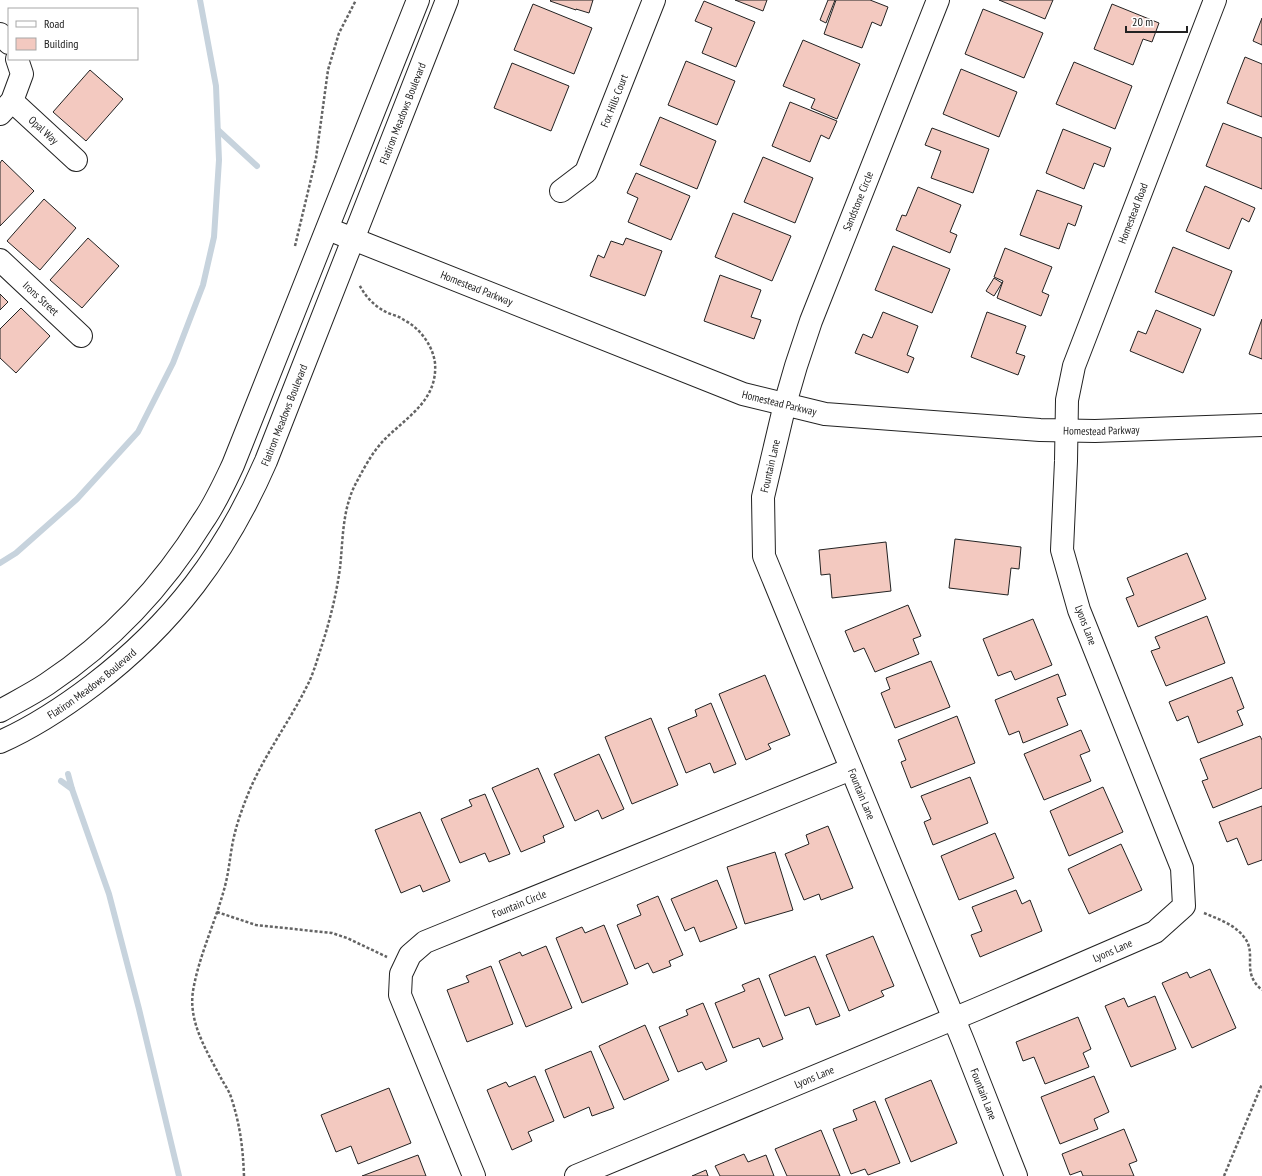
<svg xmlns="http://www.w3.org/2000/svg" width="1262" height="1176" font-family="'PT Sans Narrow',sans-serif">
	<rect width="100%" height="100%" fill="#fff"/>
	<g fill="none" stroke-linecap="round" stroke-linejoin="round">
		<g stroke="#c7d3dd" stroke-width="6">
			<path d="M218 130 257 166"/>
			<path d="M0 563 16 553 77 499 138 432 173 363 203 285 214 237 219 160 216 86 200 0"/>
			<path d="M68 774 72 789 109 894 139 1009 179 1176"/>
			<path d="M61 781 72 789"/>
		</g>
	</g>
	<g fill="#f3c9c0" stroke="#222">
		<path d="M551 0H593L589 13 576 9V10L550 1Z"/>
		<path d="M735 0H767L763 11Z"/>
		<path d="M828 0H835L826 23 820 20Z"/>
		<path d="M836 0H870L888 7 881 26 872 22 862 48 824 34Z"/>
		<path d="M999 0H1053L1045 19Z"/>
		<path d="M704 1 755 22 736 67 702 53 712 28 695 21Z"/>
		<path d="M533 4 592 28 574 74 514 50Z"/>
		<path d="M1112 4 1159 23 1152 42 1143 39 1133 65 1094 49Z"/>
		<path d="M983 9 1043 33 1024 78 965 54Z"/>
		<path d="M1262 18V45L1253 41Z"/>
		<path d="M803 40 860 64 837 119 811 108 815 99 783 86Z"/>
		<path d="M1245 57 1262 64V117L1227 103Z"/>
		<path d="M686 61 735 81 717 125 668 105Z"/>
		<path d="M1074 62 1132 86 1115 129 1056 104Z"/>
		<path d="M512 63 569 86 551 131 494 108Z"/>
		<path d="M961 69 1017 92 999 137 943 114Z"/>
		<path d="M90 70 123 99 86 141 53 112Z"/>
		<path d="M790 102 837 121 829 139 821 135 810 162 772 146Z"/>
		<path d="M660 117 716 141 697 189 640 165Z"/>
		<path d="M1223 123 1262 138V189L1206 166Z"/>
		<path d="M932 128 989 149 973 193 931 178 941 151 925 145Z"/>
		<path d="M1063 129 1111 148 1104 167 1094 163 1084 189 1046 173Z"/>
		<path d="M763 157 813 178 795 223 744 202Z"/>
		<path d="M2 160 34 191 0 226V163Z"/>
		<path d="M636 173 690 196 671 240 628 222 638 198 627 193Z"/>
		<path d="M1205 186 1255 208 1249 222 1242 218 1229 249 1186 231Z"/>
		<path d="M918 187 961 205 950 232 957 235 950 253 896 230 902 215 906 216Z"/>
		<path d="M1037 190 1082 206 1075 226 1068 223 1059 249 1020 235Z"/>
		<path d="M44 199 76 228 40 270 7 241Z"/>
		<path d="M733 213 791 236 772 281 715 257Z"/>
		<path d="M88 238 119 266 82 308 50 280Z"/>
		<path d="M626 238 662 251 645 296 590 276 598 255 604 258 611 241 623 245Z"/>
		<path d="M893 246 950 269 932 313 875 290Z"/>
		<path d="M1173 247 1232 271 1214 316 1155 292Z"/>
		<path d="M1005 248 1052 267 1042 292 1049 295 1041 316 997 298 1003 281 994 277Z"/>
		<path d="M720 275 761 290 751 317 761 320 754 339 704 321Z"/>
		<path d="M994 278 1002 283 994 296 986 291Z"/>
		<path d="M0 294 8 302 0 310Z"/>
		<path d="M21 308 50 336 16 373 0 358V329Z"/>
		<path d="M1156 310 1201 329 1183 373 1130 351 1138 331 1146 334Z"/>
		<path d="M883 312 918 326 907 355 914 358 908 373 855 353 863 334 872 338Z"/>
		<path d="M987 312 1026 326 1016 353 1025 356 1018 375 971 357Z"/>
		<path d="M1262 319V359L1249 354Z"/>
		<path d="M955 539 1021 547 1019 569 1011 568 1008 595 949 588Z"/>
		<path d="M886 542 891 591 832 598 830 574 821 575 819 550Z"/>
		<path d="M1187 553 1206 599 1138 627 1126 598 1134 595 1127 578Z"/>
		<path d="M908 605 921 636 913 639 919 654 875 672 864 648 854 652 845 631Z"/>
		<path d="M1207 616 1225 663 1166 686 1151 651 1160 648 1155 637Z"/>
		<path d="M1033 619 1052 665 1015 680 1011 671 998 676 983 639Z"/>
		<path d="M931 661 950 707 895 728 881 693 890 689 886 678Z"/>
		<path d="M1058 674 1066 695 1057 698 1068 725 1023 743 1019 731 1009 735 995 700Z"/>
		<path d="M765 675 790 735 768 744 771 749 746 760 719 694Z"/>
		<path d="M1232 677 1244 708 1237 711 1243 725 1198 743 1188 716 1177 721 1169 702Z"/>
		<path d="M711 703 736 764 714 773 710 763 686 773 668 728 697 716 695 710Z"/>
		<path d="M957 716 975 763 911 788 901 762 906 760 898 740Z"/>
		<path d="M651 718 678 785 632 804 605 737Z"/>
		<path d="M1081 730 1090 751 1080 755 1091 781 1044 800 1024 754Z"/>
		<path d="M1260 736 1262 740V788L1213 808 1202 781 1208 779 1200 759Z"/>
		<path d="M599 754 624 809 602 819 598 810 575 821 554 774Z"/>
		<path d="M538 768 564 827 543 836 545 842 521 852 492 788Z"/>
		<path d="M970 777 988 823 933 845 924 822 931 819 921 796Z"/>
		<path d="M1103 787 1123 832 1069 856 1050 811Z"/>
		<path d="M485 794 510 854 489 862 485 853 460 863 441 819 472 806 469 800Z"/>
		<path d="M1262 806V860L1248 865 1237 838 1227 842 1219 822Z"/>
		<path d="M420 812 450 881 423 892 420 885 401 893 375 830Z"/>
		<path d="M828 826 853 888 821 900 819 894 804 900 785 854 809 844 806 835Z"/>
		<path d="M995 833 1014 878 959 900 941 856Z"/>
		<path d="M1121 844 1142 890 1089 914 1068 869Z"/>
		<path d="M775 852 793 910 745 924 727 867Z"/>
		<path d="M717 880 737 928 700 942 694 927 685 931 671 899Z"/>
		<path d="M1016 890 1022 904 1030 900 1042 931 980 957 971 935 982 931 972 907Z"/>
		<path d="M658 896 683 955 669 961 671 966 653 973 648 963 635 969 617 925 641 915 637 905Z"/>
		<path d="M604 925 628 984 582 1003 556 938 582 927 585 933Z"/>
		<path d="M873 936 894 986 881 991 884 996 849 1011 826 955Z"/>
		<path d="M546 946 572 1008 526 1027 499 961 520 952 522 956Z"/>
		<path d="M815 956 840 1016 816 1025 809 1007 785 1016 769 975Z"/>
		<path d="M491 966 513 1024 467 1042 447 990 469 982 466 976Z"/>
		<path d="M1210 969 1236 1028 1192 1048 1162 983 1187 972 1190 978Z"/>
		<path d="M759 978 783 1039 763 1047 759 1038 733 1048 715 1003 745 991 742 985Z"/>
		<path d="M1155 996 1176 1049 1131 1067 1105 1006 1124 998 1128 1007Z"/>
		<path d="M703 1003 727 1061 706 1070 702 1062 678 1072 659 1027 688 1015 686 1010Z"/>
		<path d="M1078 1017 1091 1049 1083 1053 1089 1067 1045 1084 1034 1057 1023 1061 1016 1042Z"/>
		<path d="M645 1025 669 1080 624 1100 599 1046Z"/>
		<path d="M591 1051 614 1108 592 1116 589 1107 564 1118 545 1070Z"/>
		<path d="M535 1076 554 1121 528 1132 532 1141 512 1150 487 1090 506 1082 509 1087Z"/>
		<path d="M1094 1076 1109 1112 1094 1119 1098 1129 1060 1144 1041 1097Z"/>
		<path d="M931 1080 957 1143 911 1162 885 1099Z"/>
		<path d="M389 1088 411 1143 358 1164 351 1146 336 1152 321 1115Z"/>
		<path d="M875 1101 900 1163 868 1175 865 1169 851 1174 833 1129 857 1120 853 1110Z"/>
		<path d="M1124 1129 1137 1161 1129 1164 1134 1176H1083L1081 1171 1070 1175 1062 1154Z"/>
		<path d="M821 1130 840 1176H787L775 1149Z"/>
		<path d="M744 1154 748 1162 766 1155 774 1176H720L715 1166Z"/>
		<path d="M418 1155 426 1176H362Z"/>
		<path d="M706 1170 708 1176H692Z"/>
	</g>
	<g fill="none" stroke-linecap="round" stroke-linejoin="round">
		<defs>
			<g id="minor">
				<path id="s1" d="M938 0 811 321 796 366 785 404 763 497 764 556 963 1041 1016 1176"/>
				<path d="M0 34 9 43"/>
				<path id="s2" d="M12 101 76 160"/>
				<path d="M0 114 12 101 22 74 17 59"/>
				<path id="s3" d="M561 191 586 172 654 0"/>
				<path id="s4" d="M328 229 743 394 825 414 1040 430 1095 431 1262 425"/>
				<path id="s5" d="M0 260 81 336"/>
				<path d="M0 711C16 702 32 694 47 684 110 642 163 586 203 521 215 504 224 484 233 465L418 0"/>
				<path id="s6" d="M0 742C34 727 64 707 93 685 173 624 226 553 266 461L447 0"/>
				<path id="s7" d="M474 1176 400 995 401 974 410 955 425 942 851 769"/>
				<path id="s8" d="M576 1176 977 1009 1155 932 1184 906 1182 868 1079 610 1062 550 1066 461 1067 400 1074 366 1215 0"/>
			</g>
		</defs>
		<use href="#minor" stroke="#222" stroke-width="24"/>
		<g stroke="#646464" stroke-width="2.5" stroke-dasharray="3 2" stroke-linecap="butt">
			<path d="M295 246 316 158 328 70 339 33 356 0"/>
			<path d="M217 912 256 925 332 933 347 938 387 957"/>
			<path d="M1204 913C1218 919 1234 924 1244 937 1258 954 1240 972 1262 990"/>
			<path d="M244 1176C243 1148 240 1124 231 1097 229 1091 225 1085 222 1080 208 1053 188 1023 193 991 199 955 216 921 225 886 229 871 230 856 233 841 236 826 242 809 248 794 263 757 288 724 306 688 312 677 316 664 320 651 329 624 336 597 340 568 343 541 342 511 355 485 363 470 372 452 385 439 407 417 438 400 435 363 433 346 420 328 404 320 399 316 392 315 386 312 374 306 364 295 359 284"/>
			<path d="M1224 1176 1262 1084"/>
		</g>
		<use href="#minor" stroke="#fff" stroke-width="22"/>
	</g>
	<g text-anchor="middle" stroke-width="3" stroke-linejoin="round" paint-order="stroke">
		<g font-size="11" fill="#222" stroke="#fff">
			<text dy="4" stroke="none"><textPath href="#s3" startOffset="108">Fox Hills Court</textPath></text>
			<text dy="4" stroke="none"><textPath href="#s6" startOffset="769">Flatiron Meadows Boulevard</textPath></text>
			<text dy="4" stroke="none"><textPath href="#s2" startOffset="43">Opal Way</textPath></text>
			<text transform="translate(858 201) rotate(-68)" y="4">Sandstone Circle</text>
			<text dy="4" stroke="none"><textPath href="#s8" startOffset="1394">Homestead Road</textPath></text>
			<text dy="4" stroke="none"><textPath href="#s4" startOffset="160">Homestead Parkway</textPath></text>
			<text dy="4" stroke="none"><textPath href="#s5" startOffset="56">Irons Street</textPath></text>
			<text dy="4" stroke="none"><textPath href="#s4" startOffset="484">Homestead Parkway</textPath></text>
			<text dy="4" stroke="none"><textPath href="#s6" startOffset="445">Flatiron Meadows Boulevard</textPath></text>
			<text dy="4" stroke="none"><textPath href="#s4" startOffset="808">Homestead Parkway</textPath></text>
			<text transform="translate(770 466) rotate(-77)" y="4">Fountain Lane</text>
			<text transform="translate(1086 625) rotate(69)" y="4">Lyons Lane</text>
			<text dy="4" stroke="none"><textPath href="#s6" startOffset="109">Flatiron Meadows Boulevard</textPath></text>
			<text dy="4" stroke="none"><textPath href="#s1" startOffset="844">Fountain Lane</textPath></text>
			<text dy="4" stroke="none"><textPath href="#s7" startOffset="359">Fountain Circle</textPath></text>
			<text dy="4" stroke="none"><textPath href="#s8" startOffset="582">Lyons Lane</textPath></text>
			<text dy="4" stroke="none"><textPath href="#s8" startOffset="258">Lyons Lane</textPath></text>
			<text dy="4" stroke="none"><textPath href="#s1" startOffset="1168">Fountain Lane</textPath></text>
		</g>
	</g>
	<rect x="8" y="8" width="130" height="52" fill="#ffffff" stroke="#a7a7a7"/>
	<rect x="16" y="21" width="20" height="6" fill="#ffffff" stroke="#a7a7a7"/>
	<text x="44" y="28" font-size="12" fill="#222222">Road</text>
	<rect x="16" y="38" width="20" height="12" fill="#f3c9c0" stroke="#a7a7a7"/>
	<text x="44" y="48" font-size="12" fill="#222222">Building</text>
	<path d="M1126 26v6h61v-6" fill="none" stroke="#222222" stroke-width="2"/>
	<text x="1132" y="26" font-size="12" fill="#222222" stroke="#ffffff" stroke-width="3" paint-order="stroke">20 m</text>
</svg>
